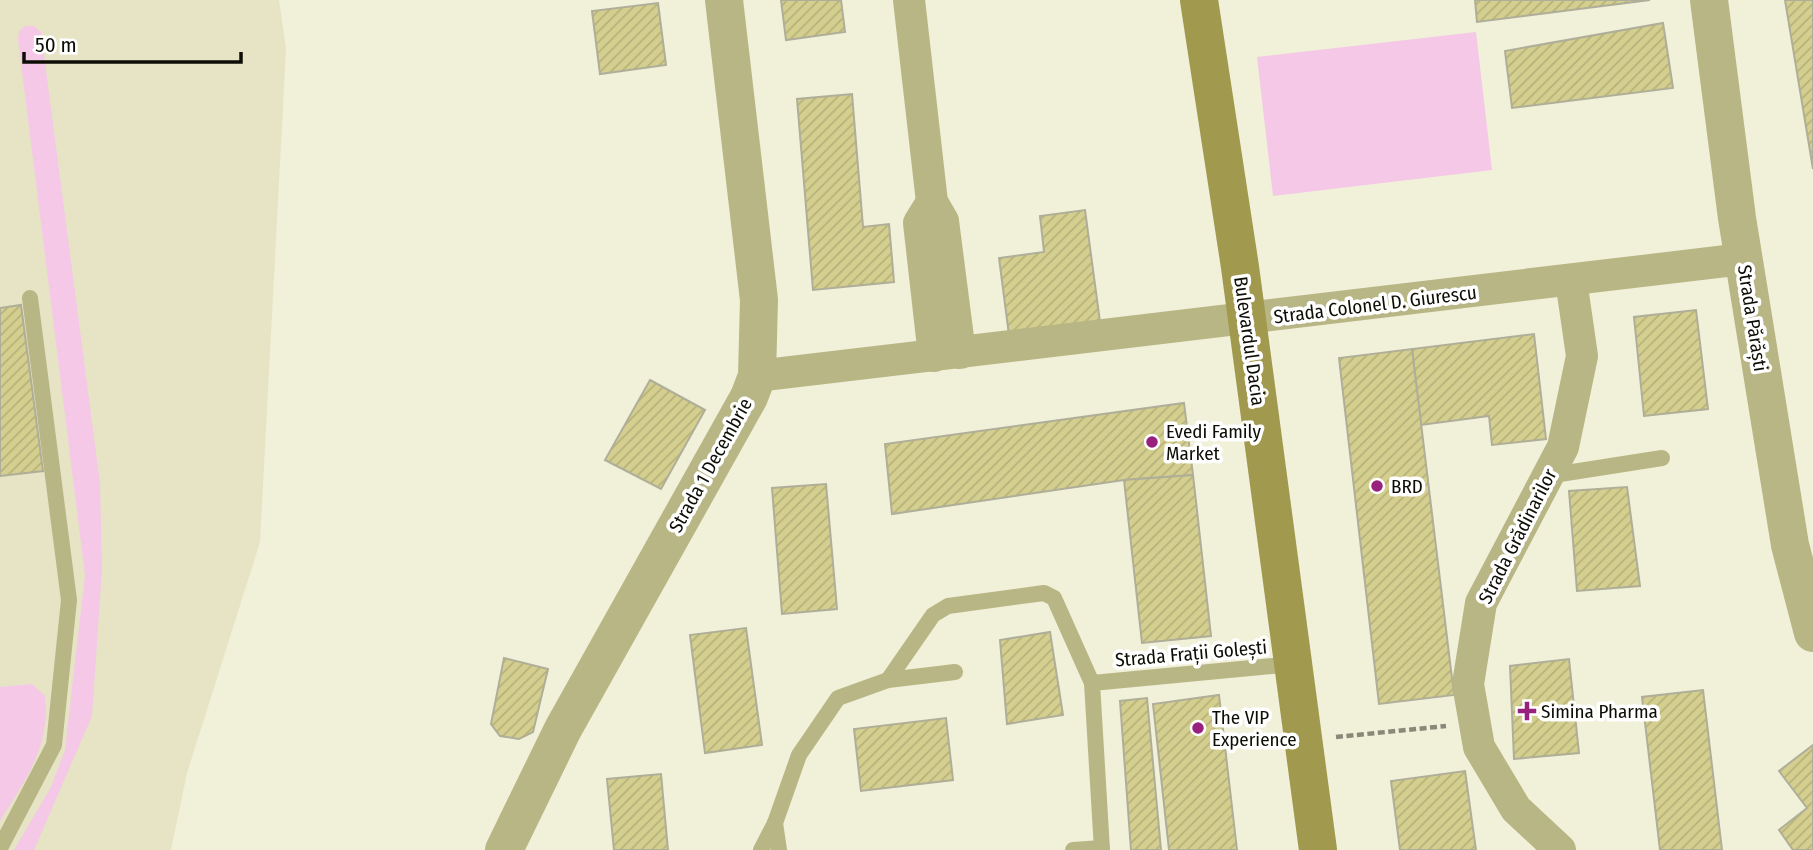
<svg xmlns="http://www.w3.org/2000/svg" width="1813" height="850" font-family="'Fira Sans Condensed',sans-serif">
	<defs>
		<pattern id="building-hatch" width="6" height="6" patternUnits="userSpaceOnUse" patternTransform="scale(1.75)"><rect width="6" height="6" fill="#d5cf8f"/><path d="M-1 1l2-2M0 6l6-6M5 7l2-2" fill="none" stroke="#b6b17a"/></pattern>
	</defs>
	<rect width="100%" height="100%" fill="#f1f0d9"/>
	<path fill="#e6e4c5" d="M0 0H279L286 49 260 542 187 773 171 850H0Z"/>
	<g fill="#f4c8e6">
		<path d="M25 26H34L41 32 100 483 102 570 92 716 34 850H14L51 787 65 750 85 575 18 39 19 31Z"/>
		<path d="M1476 32 1492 170 1273 196 1257 57Z"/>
		<path d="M32 684 45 696C51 745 25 781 0 821V687Z"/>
	</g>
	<g fill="url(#building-hatch)" stroke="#afae98" stroke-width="2">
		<path d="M781 0H841L845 32 786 40Z"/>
		<path d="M1475 0H1650L1477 22Z"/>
		<path d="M1785 0H1813V169Z"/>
		<path d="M658 3 666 65 600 74 592 11Z"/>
		<path d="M1663 23 1673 88 1512 108 1505 51Z"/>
		<path d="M852 94 863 227 889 224 894 282 813 290 797 99Z"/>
		<path d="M1085 210 1100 322 1009 335 999 258 1044 252 1040 216Z"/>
		<path d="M21 305 43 471 0 476V308Z"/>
		<path d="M1696 310 1708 409 1644 416 1634 317Z"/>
		<path d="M1534 334 1546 439 1492 445 1489 416 1421 425 1412 349Z"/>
		<path d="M1412 349 1454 695 1379 704 1339 358Z"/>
		<path d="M650 380 705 410 661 489 605 460Z"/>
		<path d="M1184 403 1193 475 1124 480 892 514 885 444Z"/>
		<path d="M1193 475 1211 636 1142 643 1124 480Z"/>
		<path d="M826 484 837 609 782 614 772 488Z"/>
		<path d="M1627 487 1640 586 1577 591 1569 491Z"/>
		<path d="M746 628 762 745 705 753 690 635Z"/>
		<path d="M1050 632 1063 715 1007 724 1000 640Z"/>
		<path d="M504 658 548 669 533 732 519 739 500 736 491 724Z"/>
		<path d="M1569 659 1579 753 1514 759 1510 666Z"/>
		<path d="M1703 690 1722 850H1660L1642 697Z"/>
		<path d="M1219 695 1237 850H1169L1153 704Z"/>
		<path d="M1147 698 1161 850H1131L1120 701Z"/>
		<path d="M946 718 953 780 861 791 854 729Z"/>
		<path d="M1813 745V850H1793L1779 830 1807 808 1779 771Z"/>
		<path d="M1465 771 1476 850H1400L1391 781Z"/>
		<path d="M661 774 668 850H614L607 779Z"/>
	</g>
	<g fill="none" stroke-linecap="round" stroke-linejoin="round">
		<path stroke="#898979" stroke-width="4.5" stroke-dasharray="7 3.5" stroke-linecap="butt" d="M1336 737 1446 726"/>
		<g stroke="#b9b686" stroke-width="16">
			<path d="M1547 476 1662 458"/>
			<path d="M888 680 933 615 948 606 1044 593 1054 598 1092 683"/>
			<path d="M0 848 54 745 69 600 30 298"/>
			<path d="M761 850 775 823"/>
			<path d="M779 850 775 823 799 755 838 698 888 680 955 672"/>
			<path d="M1073 850 1102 848"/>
			<path d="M1102 850 1092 683 1293 664"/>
		</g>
		<g stroke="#b9b686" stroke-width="32">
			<path d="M909 0 932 202 943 221 960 353"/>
			<path d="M932 202 919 223 934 356"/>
			<path d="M757 376 1743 259"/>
			<path d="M1560 850 1516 809 1479 747 1468 684 1481 603 1563 447 1582 356 1571 280"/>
		</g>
		<g stroke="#b9b686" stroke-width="38">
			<path d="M1709 0 1737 218 1790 545 1813 633"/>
			<path d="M504 850 563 729 749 397 757 376 759 300 724 0"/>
		</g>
		<path stroke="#a0994e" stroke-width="38" d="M1199 0 1240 267 1318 850"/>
	</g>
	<g fill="#97217d" stroke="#fff" stroke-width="2.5">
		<circle cx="1152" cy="442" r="7"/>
		<circle cx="1377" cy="486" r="7"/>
		<path d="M1523.5 700.5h7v7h7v7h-7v7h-7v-7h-7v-7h7z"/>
		<circle cx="1198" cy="728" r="7"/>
	</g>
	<g text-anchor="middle" stroke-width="7" stroke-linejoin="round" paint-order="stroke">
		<g font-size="19" fill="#0d0d06" stroke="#fff">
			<text transform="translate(1375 304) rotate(-7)" y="7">Strada Colonel D. Giurescu</text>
			<text transform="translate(1753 318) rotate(81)" y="7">Strada Părăști</text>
			<text transform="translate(1250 341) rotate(82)" y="7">Bulevardul Dacia</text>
			<text transform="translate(710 465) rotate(-61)" y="7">Strada 1 Decembrie</text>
			<text transform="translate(1517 536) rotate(-63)" y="7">Strada Grădinarilor</text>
			<text transform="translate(1191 653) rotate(-5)" y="7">Strada Frații Golești</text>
		</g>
		<g font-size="19" fill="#0d0d06" stroke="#fff" text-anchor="start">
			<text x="1166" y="438">Evedi Family<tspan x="1166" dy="22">Market</tspan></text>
			<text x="1391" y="493">BRD</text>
			<text x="1541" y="718">Simina Pharma</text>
			<text x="1212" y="724">The VIP<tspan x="1212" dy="22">Experience</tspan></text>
		</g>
	</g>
	<path d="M24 52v10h217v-10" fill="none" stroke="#0d0d06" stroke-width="3.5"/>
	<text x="35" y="52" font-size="21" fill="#0d0d06" stroke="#ffffff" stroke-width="5" paint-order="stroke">50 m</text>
</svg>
